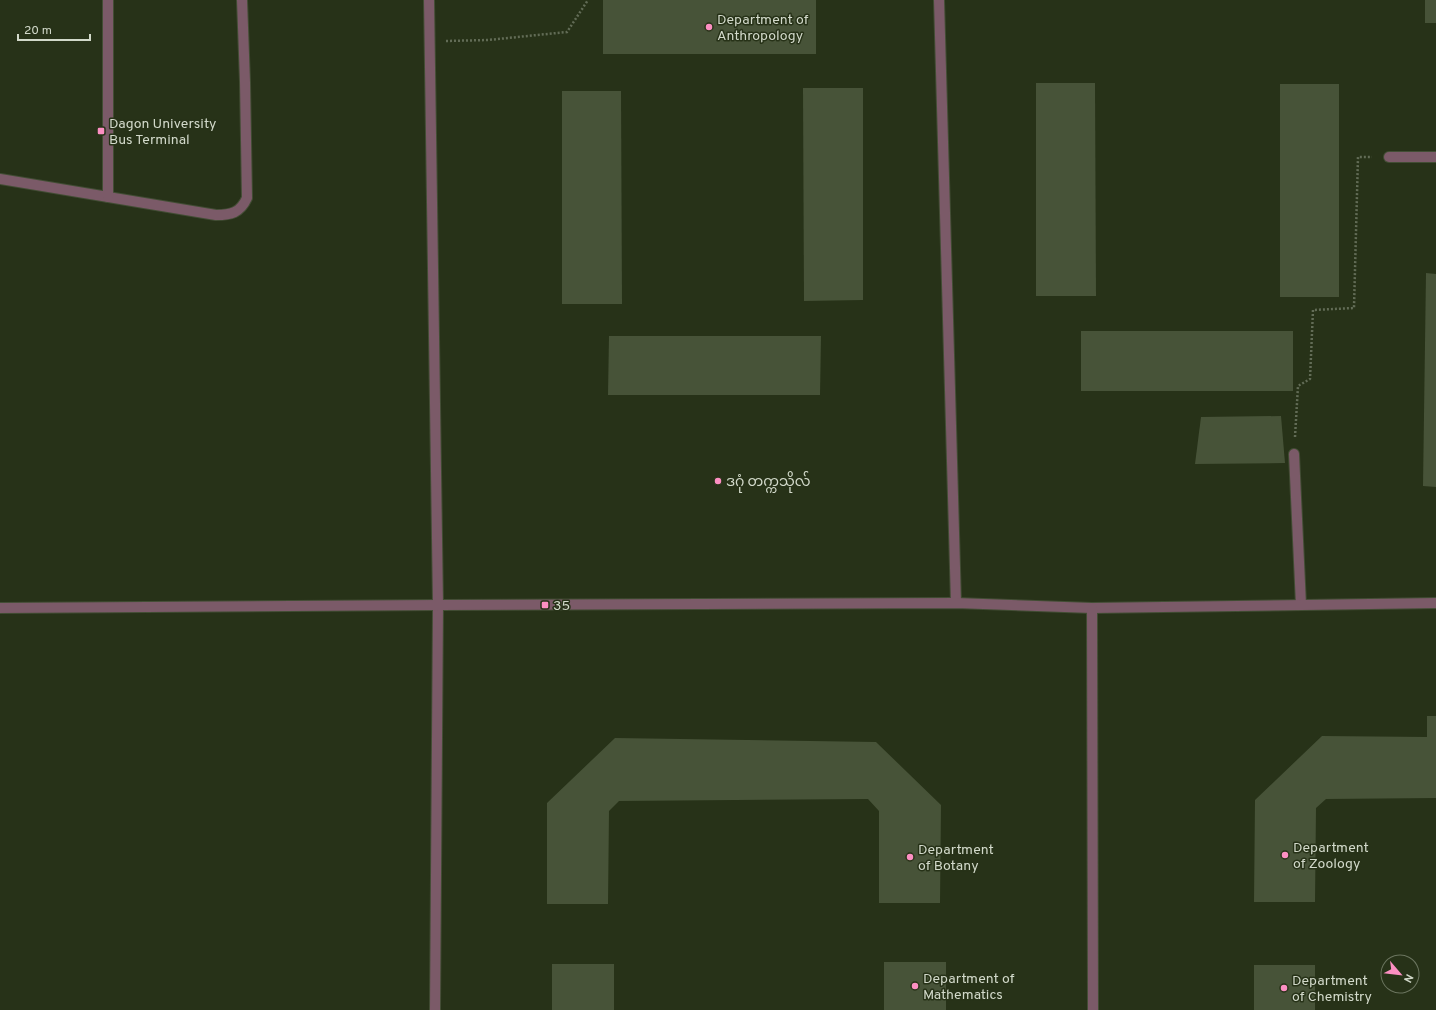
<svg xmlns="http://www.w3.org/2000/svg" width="1436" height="1010" font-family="Overpass,'Noto Sans Myanmar',sans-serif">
	<rect width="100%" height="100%" fill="#273218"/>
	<g fill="#475338">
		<rect x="603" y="0" width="213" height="54"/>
		<rect x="1425" y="0" width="11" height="23"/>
		<path d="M1036 83H1095L1096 296H1036Z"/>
		<rect x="1280" y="84" width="59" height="213"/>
		<path d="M803 88H863V300L804 301Z"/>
		<path d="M562 91H621L622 304H562Z"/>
		<path d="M1426 273 1436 274V487L1423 486Z"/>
		<rect x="1081" y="331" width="212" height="60"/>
		<path d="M609 336H821L820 395H608Z"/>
		<path d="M1281 416 1285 463 1195 464 1201 417Z"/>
		<path d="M1427 716H1436V798L1326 799 1316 808 1315 902H1254L1255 800 1322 736 1427 737Z"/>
		<path d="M615 738 876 742 941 805 940 903H879V811L868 799 619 801 609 811 608 904H547V803Z"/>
		<rect x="884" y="962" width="62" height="48"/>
		<rect x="552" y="964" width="62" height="46"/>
		<rect x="1254" y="965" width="61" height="45"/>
	</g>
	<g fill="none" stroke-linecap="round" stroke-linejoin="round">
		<defs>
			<g id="lane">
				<path d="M429 0 438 605 435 1010"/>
				<path d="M939 0 956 603"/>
				<path d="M1389 157H1436"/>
				<path d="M0 179 216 215C231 215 240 213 247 198L245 82 242 0"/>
				<path d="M108 197V0"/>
				<path d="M1294 454 1301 605"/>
				<path d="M0 608 438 605 956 603 1092 608 1436 603"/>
				<path d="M1092 608 1093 1010"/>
			</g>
		</defs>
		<use href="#lane" stroke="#424d34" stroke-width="12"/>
		<g stroke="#626c56" stroke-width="2.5" stroke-dasharray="2 2" stroke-linecap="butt">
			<path d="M446 41 488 40 567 32 588 0"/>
			<path d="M1295 437 1298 386 1310 379 1313 310 1354 308 1358 157H1372"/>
		</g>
		<use href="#lane" stroke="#7b5a68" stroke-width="10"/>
	</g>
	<g fill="#fc8fc2" stroke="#273218" stroke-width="1.5">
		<circle cx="709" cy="27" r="4"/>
		<rect x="97" y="127" width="8" height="8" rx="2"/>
		<circle cx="718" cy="481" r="4"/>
		<rect x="541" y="601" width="8" height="8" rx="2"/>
		<circle cx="1285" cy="855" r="4"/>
		<circle cx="910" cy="857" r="4"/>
		<circle cx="915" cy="986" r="4"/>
		<circle cx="1284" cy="988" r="4"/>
	</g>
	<g text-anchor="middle" stroke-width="3" stroke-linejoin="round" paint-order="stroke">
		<g font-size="14" fill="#d2d9ca" stroke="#273218" text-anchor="start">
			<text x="717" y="24">Department of<tspan x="717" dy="16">Anthropology</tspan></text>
			<text x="109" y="128">Dagon University<tspan x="109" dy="16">Bus Terminal</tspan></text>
			<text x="726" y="486">ဒဂုံ တက္ကသိုလ်</text>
			<text x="553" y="610">35</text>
			<text x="1293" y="852">Department<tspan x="1293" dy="16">of Zoology</tspan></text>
			<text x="918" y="854">Department<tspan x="918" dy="16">of Botany</tspan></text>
			<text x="923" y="983">Department of<tspan x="923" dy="16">Mathematics</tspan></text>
			<text x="1292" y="985">Department<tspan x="1292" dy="16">of Chemistry</tspan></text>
		</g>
	</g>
	<g transform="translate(1400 974) rotate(118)"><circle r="19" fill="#273218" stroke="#6b755f"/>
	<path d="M0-3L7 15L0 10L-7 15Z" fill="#fc8fc2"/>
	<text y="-6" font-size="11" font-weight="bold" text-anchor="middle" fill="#d2d9ca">N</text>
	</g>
	<path d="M18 34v6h72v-6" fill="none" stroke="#d2d9ca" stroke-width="2"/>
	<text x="24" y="34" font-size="12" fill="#d2d9ca" stroke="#273218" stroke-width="3" paint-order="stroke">20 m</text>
</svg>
